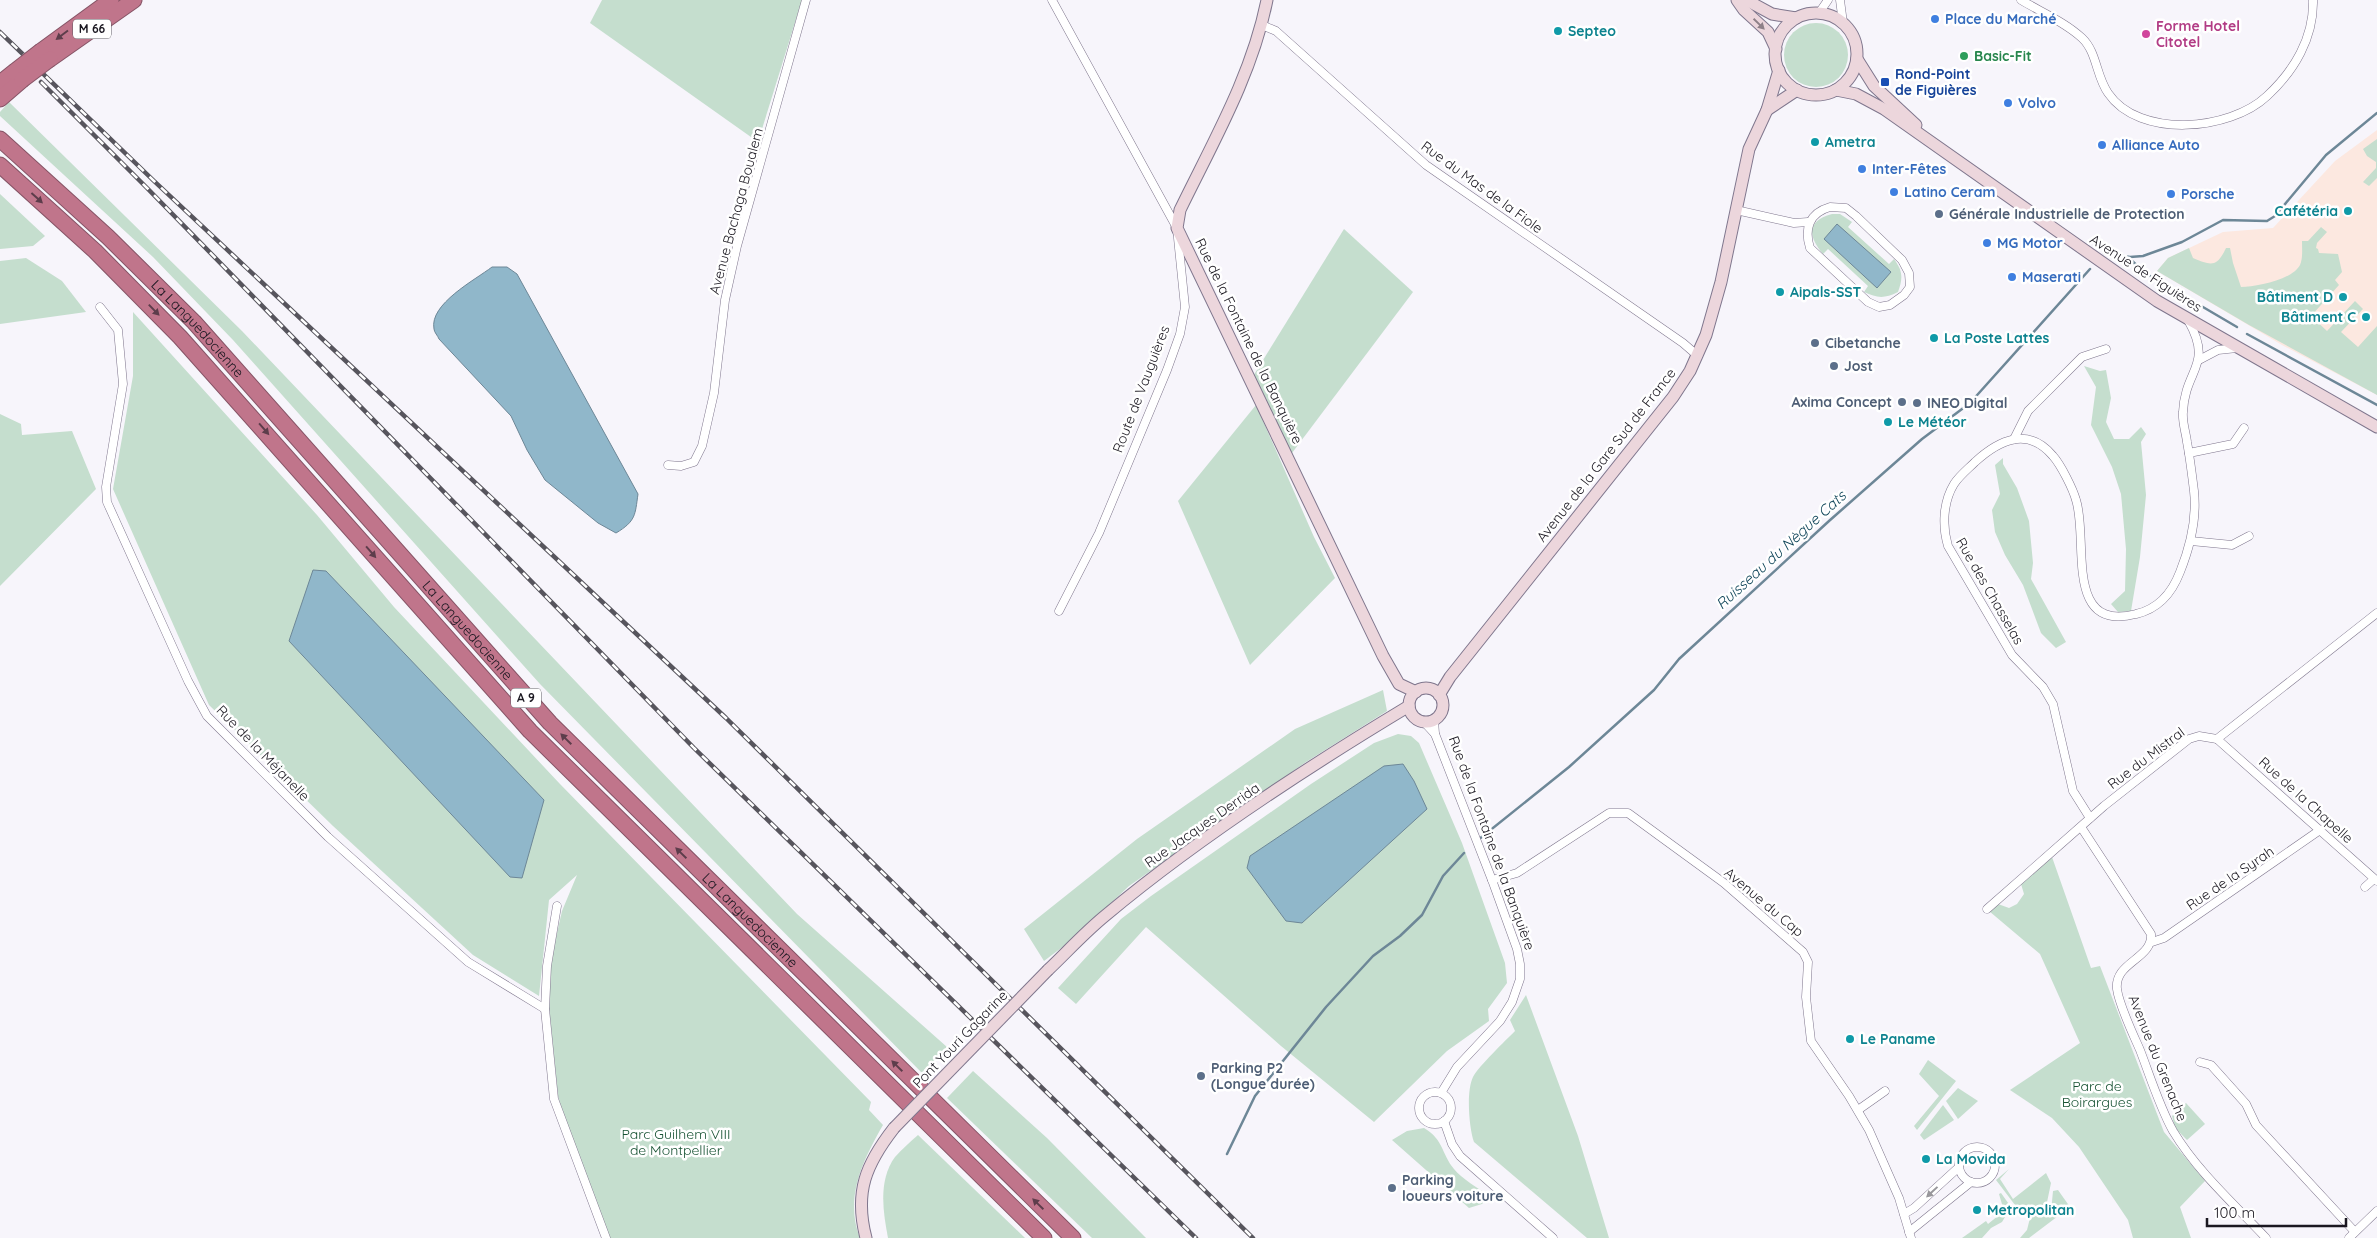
<svg xmlns="http://www.w3.org/2000/svg" width="2377" height="1238" font-family="Quicksand,sans-serif">
	<rect width="100%" height="100%" fill="#f7f5fb"/>
	<path fill="#fce8e0" d="M2377 130V395L2282 345 2157 271 2168 258 2223 232 2273 228 2335 161Z"/>
	<g fill="#c5dece">
		<path d="M602 0H802L758 142 590 23Z"/>
		<circle cx="1816" cy="55" r="32"/>
		<path d="M9 102 242 331 797 914 947 1047 922 1073 540 684 233 340 153 257 0 116V112Z"/>
		<path d="M2377 139V178L2369 186 2363 182 2376 168V162L2367 156 2363 149Z"/>
		<path d="M0 194 45 236 33 246 0 249Z"/>
		<path d="M1832 214H1840L1852 222 1848 227 1889 264 1894 259C1903 271 1903 278 1898 292 1884 299 1877 298 1864 292L1868 286 1828 249 1823 254C1808 236 1806 221 1832 214Z"/>
		<path d="M2321 227 2327 232 2317 243 2316 248 2318 249 2319 253 2338 254 2342 272 2335 280 2339 285 2311 316 2327 331 2355 301 2363 309 2341 332 2358 347 2377 326V395L2249 325 2157 271 2168 258 2189 248 2193 258C2212 266 2217 267 2226 248H2230L2233 263 2241 287C2256 287 2292 280 2300 265 2303 258 2302 249 2302 241H2308Z"/>
		<path d="M1344 229 1413 292 1289 457 1252 378Z"/>
		<path d="M26 258 62 281 86 312 0 324V261Z"/>
		<path d="M133 312 317 515 394 607 560 784 871 1102 869 1110 883 1125C863 1160 844 1198 860 1238H610L565 1122 558 1096 549 1009 551 959 562 911 577 875 549 900 539 996 473 955 333 826 209 705 113 489 133 376Z"/>
		<path d="M2084 366 2100 371 2106 370 2111 398 2106 422 2114 439H2129L2141 427 2146 434 2141 442 2146 495 2140 557 2131 611 2118 612 2111 604 2125 591 2126 549 2121 494 2112 467 2091 425 2096 387Z"/>
		<path d="M1256 405 1314 537 1335 578 1250 665 1178 501Z"/>
		<path d="M0 414 21 424 22 435 72 431 96 489 0 586Z"/>
		<path d="M2003 458V464L2017 488 2029 521 2033 563 2031 579 2066 642 2056 648 2041 633 2023 585 2005 555 1995 532 1992 510 2000 494 1995 465Z"/>
		<path d="M1383 690 1387 711 1306 762 1129 886 1073 939 1044 961 1024 929 1137 839 1295 729Z"/>
		<path d="M1398 734 1411 736 1419 743 1462 843 1505 963 1507 983 1488 1009 1489 1021 1447 1051 1374 1122 1281 1046 1146 927 1076 1004 1058 988 1121 919 1151 896 1311 784 1374 743Z"/>
		<path d="M2052 857 2091 968 2100 966 2164 1132 2205 1181 2180 1207 2191 1238H2133L2128 1220 2079 1147 2052 1118 2010 1090 2080 1043 2040 954 1989 911 1998 904 2009 908 2017 904 2024 894 2021 884Z"/>
		<path d="M1526 995 1578 1136 1609 1238H1587L1474 1142C1469 1128 1466 1091 1473 1077 1478 1067 1506 1040 1515 1031L1510 1020Z"/>
		<path d="M1928 1060 1956 1081 1917 1130 1914 1126 1939 1096 1919 1074Z"/>
		<path d="M973 1071 1047 1138 1146 1238H1092L947 1098Z"/>
		<path d="M1958 1088 1978 1101 1958 1119 1946 1101Z"/>
		<path d="M2186 1103 2205 1124 2187 1140 2175 1128 2172 1116Z"/>
		<path d="M1943 1105 1954 1120 1924 1140 1920 1135Z"/>
		<path d="M1424 1128C1444 1140 1441 1153 1454 1169 1462 1179 1478 1188 1489 1196L1482 1204 1469 1208 1392 1140 1407 1131Z"/>
		<path d="M918 1135 1025 1238H888C883 1212 878 1180 895 1157 902 1149 910 1142 918 1135Z"/>
		<path d="M2009 1169 2000 1179 2013 1199 2046 1173 2051 1183 2046 1207 2027 1211 2023 1206 2015 1205 1996 1180Z"/>
		<path d="M2058 1190 2070 1207 2029 1238H2020L2027 1230 2031 1214 2044 1210 2051 1212 2053 1191Z"/>
		<path d="M2001 1193 2011 1207 2002 1222 1991 1228 1982 1238H1962L1986 1221 1988 1224 2004 1211 1999 1194Z"/>
	</g>
	<g fill="#90b7ca" stroke="#6d8797">
		<path d="M1837 224 1891 272 1877 288 1824 239Z"/>
		<path d="M492 267H507L517 274 638 494C635 515 636 521 616 533L598 523 545 480 527 450 511 416 439 339C438 336 434 332 434 329 429 304 475 280 492 267Z"/>
		<path d="M313 570 326 571 544 800 522 878 510 877 289 641Z"/>
		<path d="M1403 764 1414 781 1427 809 1302 923 1286 921 1247 868 1250 856 1384 766Z"/>
	</g>
	<g fill="none" stroke-linecap="round" stroke-linejoin="round">
		<g stroke="#6d8797" stroke-width="2.5">
			<path d="M2104 253 2130 257 2143 256 2182 242 2223 220 2267 221 2275 216 2326 155 2377 113"/>
			<path d="M2130 259 2145 273 2237 327"/>
			<path d="M2247 334 2377 405"/>
			<path d="M1478 840 1569 767 1654 690 1679 659 1829 521 1922 439 1970 403 2090 269"/>
			<path d="M1227 1154 1255 1096 1326 1007 1373 956 1400 936 1422 915 1443 876 1464 853"/>
		</g>
		<defs>
			<g id="street">
				<path d="M1052 0 1177 228 1185 307 1180 334 1167 370 1099 533 1059 611"/>
				<path d="M1840 0 1843 23"/>
				<path d="M2021 0C2041 12 2065 22 2082 38 2097 52 2096 76 2108 93 2139 139 2230 131 2267 96 2294 71 2314 38 2313 0"/>
				<path d="M1819 13 1828 0"/>
				<path d="M1262 25 1276 31 1426 165 1683 343 1698 356"/>
				<path d="M1830 207 1846 208 1856 216 1902 260 1909 273 1910 287 1904 295 1890 305 1879 307 1868 302 1810 248C1804 229 1809 213 1830 207Z"/>
				<path d="M1736 210 1794 223 1808 222"/>
				<path d="M100 307 118 330 123 384 106 487 107 502 188 681 207 716 328 837 468 962 545 1009"/>
				<path d="M2199 360 2218 350 2237 348"/>
				<path d="M2014 439 2028 411 2082 357 2106 349"/>
				<path d="M2189 453 2233 444 2244 428"/>
				<path d="M668 465 681 466 694 462 702 446 714 393 725 300 737 246 806 0"/>
				<path d="M2191 541 2232 545 2249 536"/>
				<path d="M1434 720 1435 734 1492 880 1517 949 1520 964V979L1512 1002 1500 1021 1457 1067 1441 1093"/>
				<path d="M1424 722 1435 734"/>
				<path d="M2217 739 2377 881"/>
				<path d="M2090 818 2073 791 2053 704 2043 687 2012 655 1948 546C1942 526 1943 502 1954 484 1960 475 1968 469 1975 462 1999 440 2028 426 2053 456 2061 465 2073 489 2076 500 2089 539 2063 633 2136 614 2158 609 2172 593 2180 572 2190 547 2197 518 2194 491 2192 475 2190 458 2187 442 2186 433 2182 422 2183 412 2185 368 2214 366 2188 320"/>
				<path d="M2081 827 2151 934C2153 959 2114 962 2117 989 2119 1005 2133 1034 2140 1050 2150 1076 2160 1108 2173 1131 2197 1171 2234 1204 2266 1238"/>
				<path d="M1492 880 1517 873 1609 813H1628L1724 883 1803 952 1808 962 1806 997 1811 1041 1849 1096 1869 1130 1899 1198 1911 1238"/>
				<path d="M2365 887 2374 879"/>
				<path d="M557 906 547 966 545 1009 554 1099 606 1238"/>
				<path d="M1987 909 2104 806 2189 739 2199 736 2217 739 2377 613"/>
				<path d="M2152 942 2164 938 2320 830"/>
				<path d="M2200 1062 2211 1065 2246 1104 2256 1125 2355 1232"/>
				<circle cx="1435" cy="1108" r="16"/>
				<path d="M1858 1110 1885 1091"/>
				<path d="M1444 1121 1452 1144 1460 1156 1553 1238"/>
				<circle cx="1977" cy="1165" r="18"/>
				<path d="M1904 1214 1914 1208 1959 1167"/>
				<path d="M1909 1232 1971 1182"/>
				<path d="M2349 1238 2377 1211"/>
			</g>
			<g id="secondary">
				<path d="M1267 0C1252 75 1213 142 1180 210L1177 228 1383 656 1399 684 1416 692"/>
				<path d="M1737 0 1744 10 1768 32 1776 49"/>
				<path d="M1739 1H1748L1772 14 1796 18"/>
				<circle cx="1816" cy="54" r="41"/>
				<path d="M1857 59 1874 86 1916 125"/>
				<path d="M1836 90 1856 94 1884 109 2157 301 2377 427"/>
				<path d="M1767 110 1797 90"/>
				<circle cx="1426" cy="705" r="17"/>
				<path d="M1439 695 1450 677 1673 397 1690 371 1706 335 1721 282 1749 149 1767 110 1779 70"/>
				<path d="M1048 970C1067 952 1085 932 1106 915 1198 838 1306 768 1409 706"/>
				<path d="M866 1238C854 1192 866 1164 894 1128"/>
			</g>
			<g id="highway">
				<path d="M41 51 111 0"/>
				<path d="M50 59 134 0"/>
				<path d="M0 83 14 72"/>
				<path d="M0 99 22 80"/>
				<path id="s1" d="M0 139 108 237 194 322 550 723 1073 1238"/>
				<path d="M0 165 95 251 180 337 530 731 1044 1238"/>
			</g>
		</defs>
		<use href="#street" stroke="#7f768d" stroke-width="9"/>
		<use href="#secondary" stroke="#7f768d" stroke-width="13"/>
		<use href="#highway" stroke="#865466" stroke-width="17"/>
		<use href="#street" stroke="#fff" stroke-width="8"/>
		<use href="#secondary" stroke="#ecd6dc" stroke-width="11"/>
		<use href="#highway" stroke="#c0758b" stroke-width="15"/>
		<defs>
			<g id="rail">
				<path d="M0 32 154 181 726 718 1253 1238"/>
				<path d="M41 82 147 188 694 748 1196 1238"/>
			</g>
		</defs>
		<use href="#rail" stroke="#57555d" stroke-width="4.5"/>
		<use href="#rail" stroke="#fff" stroke-width="2.5" stroke-dasharray="8" stroke-linecap="butt"/>
		<defs>
			<path id="secondary-bridge" d="M894 1128 1048 970"/>
			<g id="highway-bridge">
				<path d="M14 72 41 51"/>
				<path d="M22 80 50 59"/>
			</g>
		</defs>
		<use href="#secondary-bridge" stroke="#7f768d" stroke-width="13" stroke-linecap="butt"/>
		<use href="#highway-bridge" stroke="#865466" stroke-width="17" stroke-linecap="butt"/>
		<use href="#secondary-bridge" stroke="#ecd6dc" stroke-width="11"/>
		<use href="#highway-bridge" stroke="#c0758b" stroke-width="15"/>
	</g>
	<defs><path id="oneway-solid" d="M-6-.8H1V-3.2L6.5 0L1 3.2V.8H-6Z" transform="scale(1.25)"/></defs>
	<use fill="#8e8088" href="#oneway-solid" transform="translate(1759 24) rotate(44)"/>
	<g fill="#5d3d4b">
		<use href="#oneway-solid" transform="translate(62 35) rotate(143)"/>
		<use href="#oneway-solid" transform="translate(37 198) rotate(42)"/>
		<use href="#oneway-solid" transform="translate(154 310) rotate(46)"/>
		<use href="#oneway-solid" transform="translate(264 429) rotate(49)"/>
		<use href="#oneway-solid" transform="translate(371 552) rotate(49)"/>
		<use href="#oneway-solid" transform="translate(566 739) rotate(-135)"/>
		<use href="#oneway-solid" transform="translate(681 853) rotate(-136)"/>
		<use href="#oneway-solid" transform="translate(897 1066) rotate(-135)"/>
		<use href="#oneway-solid" transform="translate(1038 1204) rotate(-136)"/>
	</g>
	<use fill="#98979b" href="#oneway-solid" transform="translate(1932 1192) rotate(137)"/>
	<g fill="#3f7fe0" stroke="#fff" stroke-width="2">
		<circle cx="1935" cy="19" r="5"/>
		<circle cx="2008" cy="103" r="5"/>
		<circle cx="2102" cy="145" r="5"/>
		<circle cx="1862" cy="169" r="5"/>
		<circle cx="1894" cy="192" r="5"/>
		<circle cx="2171" cy="194" r="5"/>
		<circle cx="1987" cy="243" r="5"/>
		<circle cx="2012" cy="277" r="5"/>
	</g>
	<g fill="#0f9aa8" stroke="#fff" stroke-width="2">
		<circle cx="1558" cy="31" r="5"/>
		<circle cx="1815" cy="142" r="5"/>
		<circle cx="2348" cy="211" r="5"/>
		<circle cx="1780" cy="292" r="5"/>
		<circle cx="2343" cy="297" r="5"/>
		<circle cx="2366" cy="317" r="5"/>
		<circle cx="1934" cy="338" r="5"/>
		<circle cx="1888" cy="422" r="5"/>
		<circle cx="1850" cy="1039" r="5"/>
		<circle cx="1926" cy="1159" r="5"/>
		<circle cx="1977" cy="1210" r="5"/>
	</g>
	<circle fill="#d1479c" stroke="#fff" stroke-width="2" cx="2146" cy="34" r="5"/>
	<circle fill="#2e9e5b" stroke="#fff" stroke-width="2" cx="1964" cy="56" r="5"/>
	<rect fill="#1a4fb4" stroke="#fff" stroke-width="2" x="1880" y="77" width="10" height="10" rx="2.5"/>
	<g fill="#5c6f8a" stroke="#fff" stroke-width="2">
		<circle cx="1939" cy="214" r="5"/>
		<circle cx="1815" cy="343" r="5"/>
		<circle cx="1834" cy="366" r="5"/>
		<circle cx="1902" cy="402" r="5"/>
		<circle cx="1917" cy="403" r="5"/>
		<circle cx="1201" cy="1076" r="5"/>
		<circle cx="1392" cy="1188" r="5"/>
	</g>
	<g text-anchor="middle" stroke-width="5" stroke-linejoin="round" paint-order="stroke">
		<g fill="#fff" stroke="#5f5d64" stroke-width="1">
			<rect x="73" y="19.5" width="38" height="19" rx="4"/>
			<rect x="511" y="688.5" width="30" height="19" rx="4"/>
		</g>
		<g font-size="12" font-weight="bold" fill="#1b1821">
			<text x="92" y="33">M 66</text>
			<text x="526" y="702">A 9</text>
		</g>
		<g font-size="14" font-weight="bold" fill="#366cbe" stroke="#fff" text-anchor="start">
			<text x="1945" y="24">Place du Marché</text>
			<text x="2018" y="108">Volvo</text>
			<text x="2112" y="150">Alliance Auto</text>
			<text x="1872" y="174">Inter-Fêtes</text>
			<text x="1904" y="197">Latino Ceram</text>
			<text x="2181" y="199">Porsche</text>
			<text x="1997" y="248">MG Motor</text>
			<text x="2022" y="282">Maserati</text>
		</g>
		<g font-size="14" font-weight="bold" fill="#b23c85" stroke="#fff" text-anchor="start">
			<text x="2156" y="31">Forme Hotel<tspan x="2156" dy="16">Citotel</tspan></text>
		</g>
		<g font-size="14" font-weight="bold" fill="#0d838f" stroke="#fff" text-anchor="start">
			<text x="1568" y="36">Septeo</text>
			<text x="1825" y="147">Ametra</text>
			<text x="2338" y="216" text-anchor="end">Cafétéria</text>
			<text x="1790" y="297">Aipals-SST</text>
			<text x="2333" y="302" text-anchor="end">Bâtiment D</text>
			<text x="2356" y="322" text-anchor="end">Bâtiment C</text>
			<text x="1944" y="343">La Poste Lattes</text>
			<text x="1898" y="427">Le Météor</text>
			<text x="1860" y="1044">Le Paname</text>
			<text x="1936" y="1164">La Movida</text>
			<text x="1987" y="1215">Metropolitan</text>
		</g>
		<g font-size="14" font-weight="bold" fill="#27864d" stroke="#fff" text-anchor="start">
			<text x="1974" y="61">Basic-Fit</text>
		</g>
		<g font-size="14" font-weight="bold" fill="#164399" stroke="#fff" text-anchor="start">
			<text x="1895" y="79">Rond-Point<tspan x="1895" dy="16">de Figuières</tspan></text>
		</g>
		<g font-size="14" fill="#1b1821" stroke="#fff">
			<text transform="translate(1482 187) rotate(36)" y="5">Rue du Mas de la Fiole</text>
			<text transform="translate(736 211) rotate(-75)" y="5">Avenue Bachaga Boualem</text>
			<text transform="translate(2146 273) rotate(33)" y="5">Avenue de Figuières</text>
			<text dy="5" stroke="none"><textPath href="#s1" startOffset="274">La Languedocienne</textPath></text>
			<text transform="translate(1249 341) rotate(64)" y="5">Rue de la Fontaine de la Banquière</text>
			<text transform="translate(1141 389) rotate(-69)" y="5">Route de Vauguières</text>
			<text transform="translate(1606 455) rotate(-52)" y="5">Avenue de la Gare Sud de France</text>
			<text transform="translate(1990 591) rotate(60)" y="5">Rue des Chasselas</text>
			<text dy="5" stroke="none"><textPath href="#s1" startOffset="679">La Languedocienne</textPath></text>
			<text transform="translate(263 753) rotate(46)" y="5">Rue de la Méjanelle</text>
			<text transform="translate(2146 758) rotate(-37)" y="5">Rue du Mistral</text>
			<text transform="translate(2306 800) rotate(42)" y="5">Rue de la Chapelle</text>
			<text transform="translate(1202 825) rotate(-35)" y="5">Rue Jacques Derrida</text>
			<text transform="translate(1492 843) rotate(70)" y="5">Rue de la Fontaine de la Banquière</text>
			<text transform="translate(2230 878) rotate(-34)" y="5">Rue de la Syrah</text>
			<text transform="translate(1764 902) rotate(40)" y="5">Avenue du Cap</text>
			<text dy="5" stroke="none"><textPath href="#s1" startOffset="1084">La Languedocienne</textPath></text>
			<text transform="translate(960 1039) rotate(-46)" y="5">Pont Youri Gagarine</text>
			<text transform="translate(2158 1058) rotate(68)" y="5">Avenue du Grenache</text>
		</g>
		<g font-size="14" font-weight="bold" fill="#4e5e75" stroke="#fff" text-anchor="start">
			<text x="1949" y="219">Générale Industrielle de Protection</text>
			<text x="1825" y="348">Cibetanche</text>
			<text x="1844" y="371">Jost</text>
			<text x="1892" y="407" text-anchor="end">Axima Concept</text>
			<text x="1927" y="408">INEO Digital</text>
			<text x="1211" y="1073">Parking P2<tspan x="1211" dy="16">(Longue durée)</tspan></text>
			<text x="1402" y="1185">Parking<tspan x="1402" dy="16">loueurs voiture</tspan></text>
		</g>
		<g font-size="14" fill="#185334" stroke="#fff">
			<text x="2097" y="1091">Parc de<tspan x="2097" dy="16">Boirargues</tspan></text>
			<text x="676" y="1139">Parc Guilhem VIII<tspan x="676" dy="16">de Montpellier</tspan></text>
		</g>
		<g font-size="15" font-style="italic" fill="#0f4559" stroke="#fff">
			<text transform="translate(1781 550) rotate(-42)" y="5">Ruisseau du Nègue Cats</text>
		</g>
	</g>
	<path d="M2207 1218v8h139v-8" fill="none" stroke="#1b1821" stroke-width="2.5"/>
	<text x="2214" y="1218" font-size="15" fill="#1b1821" stroke="#ffffff" stroke-width="4" paint-order="stroke">100 m</text>
</svg>
